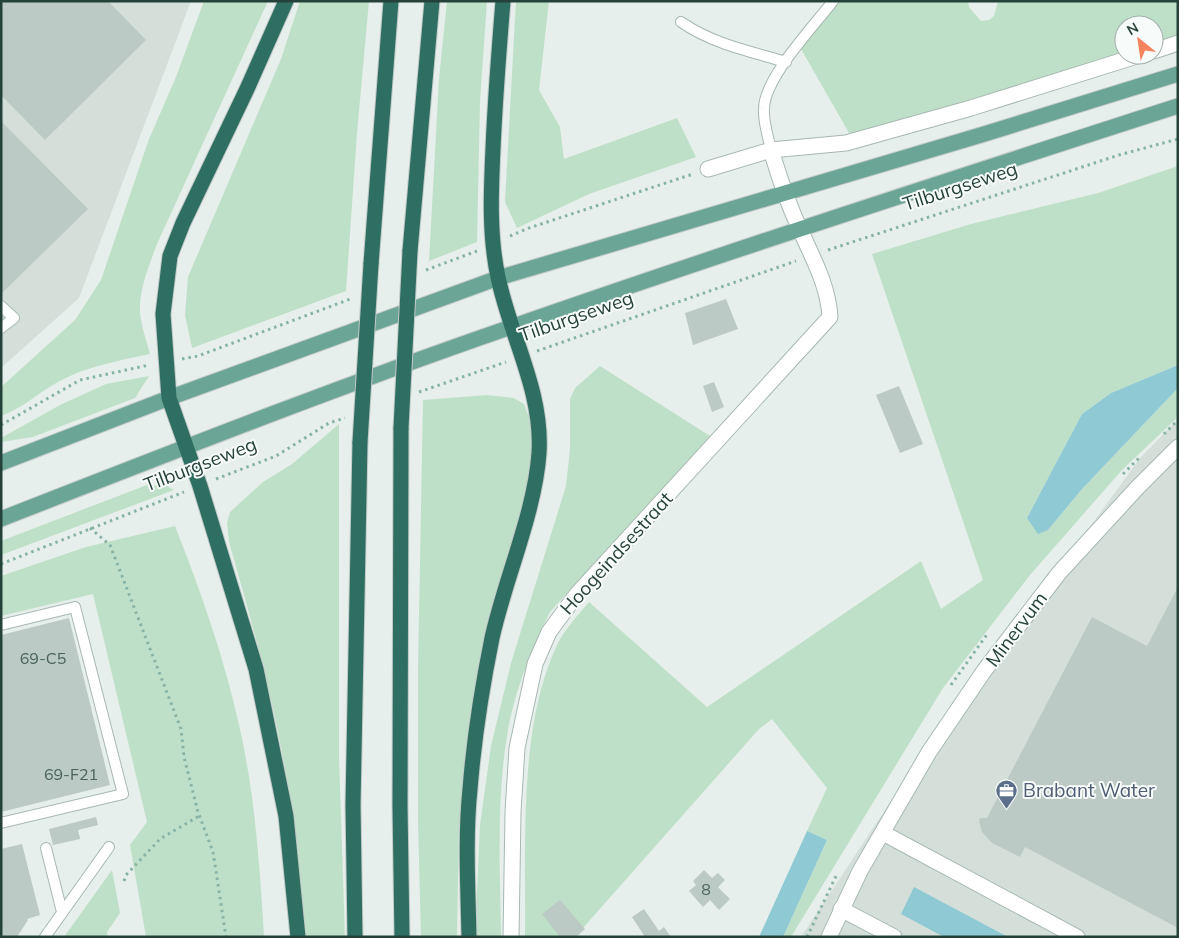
<svg xmlns="http://www.w3.org/2000/svg" width="1179" height="938" font-family="Mulish,sans-serif">
	<rect width="100%" height="100%" fill="#e6efeb"/>
	<g fill="#d4dfda">
		<path d="M1 1H191L79 298 1 368Z"/>
		<path d="M1178 419V937H801L891 801 1140 458Z"/>
	</g>
	<g fill="#bfe0c8">
		<path d="M204 1H268L157 244C149 266 136 296 141 320 143 331 147 343 150 354 118 361 87 366 58 382 38 393 23 408 1 416V387L75 320 101 280 149 139 176 77Z"/>
		<path d="M300 1H369L357 133 346 291 192 348 185 315 188 277 281 59Z"/>
		<path d="M447 1H487L480 101 477 242 429 261 439 79Z"/>
		<path d="M516 1H549L539 90 560 127 564 159 677 118 696 157 589 194 517 228 505 202Z"/>
		<path d="M839 1H968L969 7 981 21 989 20 994 16 998 1H1178V35L1154 43V25H1124V52L871 131 849 133 801 49Z"/>
		<path d="M1178 166V365L1111 393 1082 414 1027 518 1048 530 1082 489 1178 388V417L1122 470 1030 575 943 688 791 937H783L827 840 807 831 827 788 772 719 759 729 575 937H525C526 846 518 727 557 645 565 629 578 615 589 602L707 707 921 561 941 609 983 580 872 254 971 224 1098 193Z"/>
		<path d="M600 366 710 436 550 612C532 647 515 691 508 730 496 798 500 869 501 937H475L480 825 491 746 511 663 566 486 570 449V399L575 388Z"/>
		<path d="M149 376 135 398 33 437 1 442V438L60 405 106 384Z"/>
		<path d="M487 395 514 398 524 404 530 420 535 448 529 484 498 591 464 767 459 830 457 937H421L418 822V669L423 400Z"/>
		<path d="M339 424V757L345 937H305C299 883 295 828 286 775 273 696 251 619 229 542L227 523 230 512 263 482 292 464Z"/>
		<path d="M147 485 167 486 174 490 1 555V541Z"/>
		<path d="M175 526C201 592 225 660 240 729 255 796 260 868 264 937H146L130 845 147 822 93 594 1 616V576L86 547Z"/>
		<path d="M112 870 120 913 107 932 108 937H64Z"/>
	</g>
	<g fill="#8ec9d4">
		<path d="M1178 365V388L1082 489 1048 530 1038 534 1027 518 1082 414 1111 393Z"/>
		<path d="M807 831 827 840 783 937H759Z"/>
		<path d="M914 887 1008 937H944L901 914Z"/>
	</g>
	<g fill="#bbcac4">
		<path d="M1 1H108L146 40 45 140 1 95Z"/>
		<path d="M1 121 88 209 1 294Z"/>
		<path d="M726 299 738 329 693 345 685 313Z"/>
		<path d="M714 382 724 407 712 412 703 386Z"/>
		<path d="M899 386 923 444 900 453 876 395Z"/>
		<path d="M1178 587V928L1025 847 1020 857 992 843 982 832 979 821 980 818H987L1092 617 1147 646Z"/>
		<path d="M69 618 110 785 1 812V635Z"/>
		<path d="M96 817 98 825 78 830 80 839 53 845 49 829Z"/>
		<path d="M22 844 40 915 27 919 28 920 17 937H1V849Z"/>
		<path d="M704 870 712 878 718 873 725 880 718 887 730 899 719 910 710 900 703 907 689 891 696 885 693 881Z"/>
		<path d="M560 900 585 929 576 937H560L542 914Z"/>
		<path d="M644 909 659 931 664 927 671 937H645L632 917Z"/>
	</g>
	<g fill="none" stroke-linecap="round" stroke-linejoin="round">
		<defs>
			<g id="lane">
				<path d="M681 22C713 44 749 51 786 62"/>
				<path d="M771 150C768 136 763 122 764 108 765 77 814 26 833 1"/>
				<path d="M1 306 14 318 1 328"/>
				<path d="M1 625 75 607 123 794 1 823"/>
				<path d="M46 848 62 912"/>
				<path d="M45 937 109 847"/>
			</g>
			<g id="street">
				<path d="M1154 51 1178 43"/>
				<path d="M708 169 771 150 846 143 971 108 1140 55"/>
				<path d="M883 833 1077 937"/>
				<path d="M841 909 894 937"/>
				<path d="M511 937 513 812 517 748 535 664 549 632 577 594 830 317C828 284 812 257 799 227 787 202 779 176 771 150"/>
				<path d="M829 937 860 871 929 752 984 671 1059 573 1137 488 1178 447"/>
			</g>
			<g id="primary">
				<path d="M1 463 169 398 498 278 981 135 1178 74"/>
				<path d="M1 519C170 453 340 386 511 327 732 250 955 178 1178 106"/>
			</g>
			<g id="highway">
				<path d="M286 1 247 89 183 223 170 256 163 314 169 398 200 486 256 669 286 816 298 937"/>
				<path d="M410 251 432 1"/>
				<path d="M371 264 391 1"/>
				<path d="M401 428 400 806 402 937"/>
				<path d="M355 937 353 805 360 442"/>
				<path d="M469 937C468 888 465 837 470 789 474 739 482 687 492 638 505 579 535 512 539 453 543 391 510 336 498 277 489 235 491 192 493 149 495 100 499 50 503 1"/>
			</g>
		</defs>
		<use href="#lane" stroke="#a8b8b2" stroke-width="12"/>
		<use href="#street" stroke="#a8b8b2" stroke-width="17"/>
		<use href="#primary" stroke="#c2cac8" stroke-width="17"/>
		<use href="#highway" stroke="#c2cac8" stroke-width="17"/>
		<g stroke="#86b3a5" stroke-width="3" stroke-dasharray="2.5 4" stroke-linecap="butt">
			<path d="M510 236 529 228 693 174"/>
			<path d="M828 250 1119 155 1178 139"/>
			<path d="M426 270 477 251"/>
			<path d="M537 351 796 261"/>
			<path d="M182 359 198 356 353 298"/>
			<path d="M419 392 506 362"/>
			<path d="M1 425 80 380 149 365"/>
			<path d="M1164 434 1178 420"/>
			<path d="M1123 474 1140 457"/>
			<path d="M216 479 276 456 329 423 345 418"/>
			<path d="M90 528 110 545 181 729 184 757 198 812 213 852 226 937"/>
			<path d="M1 564 184 492"/>
			<path d="M951 685 988 633"/>
			<path d="M124 881 126 875 160 839 199 816"/>
			<path d="M807 937 837 874"/>
		</g>
		<use href="#lane" stroke="#fff" stroke-width="10"/>
		<use href="#street" stroke="#fff" stroke-width="15"/>
		<use href="#primary" stroke="#6aa596" stroke-width="15"/>
		<use href="#highway" stroke="#2f6f62" stroke-width="15"/>
		<defs>
			<g id="highway-bridge">
				<path d="M401 428 410 251"/>
				<path d="M360 442 371 264"/>
			</g>
		</defs>
		<use href="#highway-bridge" stroke="#c2cac8" stroke-width="17" stroke-linecap="butt"/>
		<use href="#highway-bridge" stroke="#2f6f62" stroke-width="15"/>
	</g>
	<defs>
		<symbol id="office-pin" viewBox="-11 -11 22 30"><path d="M0 17L-7.5 6A9.5 9.5 0 1 1 7.5 6Z" fill="#5c6f8a" stroke="#f7fbf9"/><path d="M-6-3h4V-5.5h4V-3h4V5H-6ZM-1-4.5V-3h2v-1.5ZM-6 0V1H6V0Z" fill="#fff"/></symbol>
	</defs>
	<g fill-rule="evenodd">
		<use href="#office-pin" x="994" y="778" width="25" height="34"/>
	</g>
	<g text-anchor="middle" stroke-width="4" stroke-linejoin="round" paint-order="stroke">
		<g font-size="16" fill="#4a645c">
			<text x="43" y="664">69-C5</text>
			<text x="71" y="780">69-F21</text>
			<text x="706" y="895">8</text>
		</g>
		<g font-size="19" fill="#24423a" stroke="#f7fbf9">
			<text transform="translate(960 186) rotate(-18)" y="7">Tilburgseweg</text>
			<text transform="translate(576 316) rotate(-19)" y="7">Tilburgseweg</text>
			<text transform="translate(200 464) rotate(-21)" y="7">Tilburgseweg</text>
			<text transform="translate(616 553) rotate(-48)" y="7">Hoogeindsestraat</text>
			<text transform="translate(1016 629) rotate(-53)" y="7">Minervum</text>
		</g>
		<g font-size="19" fill="#4e5e75" stroke="#f7fbf9" text-anchor="start">
			<text x="1023" y="797">Brabant Water</text>
		</g>
	</g>
	<rect width="1179" height="938" fill="none" stroke="#24423a" stroke-width="5"/>
	<g transform="translate(1139 40) rotate(330)"><circle r="24" fill="#f7fbf9" stroke="#a3b1ad"/>
	<path d="M0-4L9 19L0 12L-9 19Z" fill="#f4845f"/>
	<text y="-8" font-size="14" font-weight="bold" text-anchor="middle" fill="#24423a">N</text>
	</g>
</svg>
